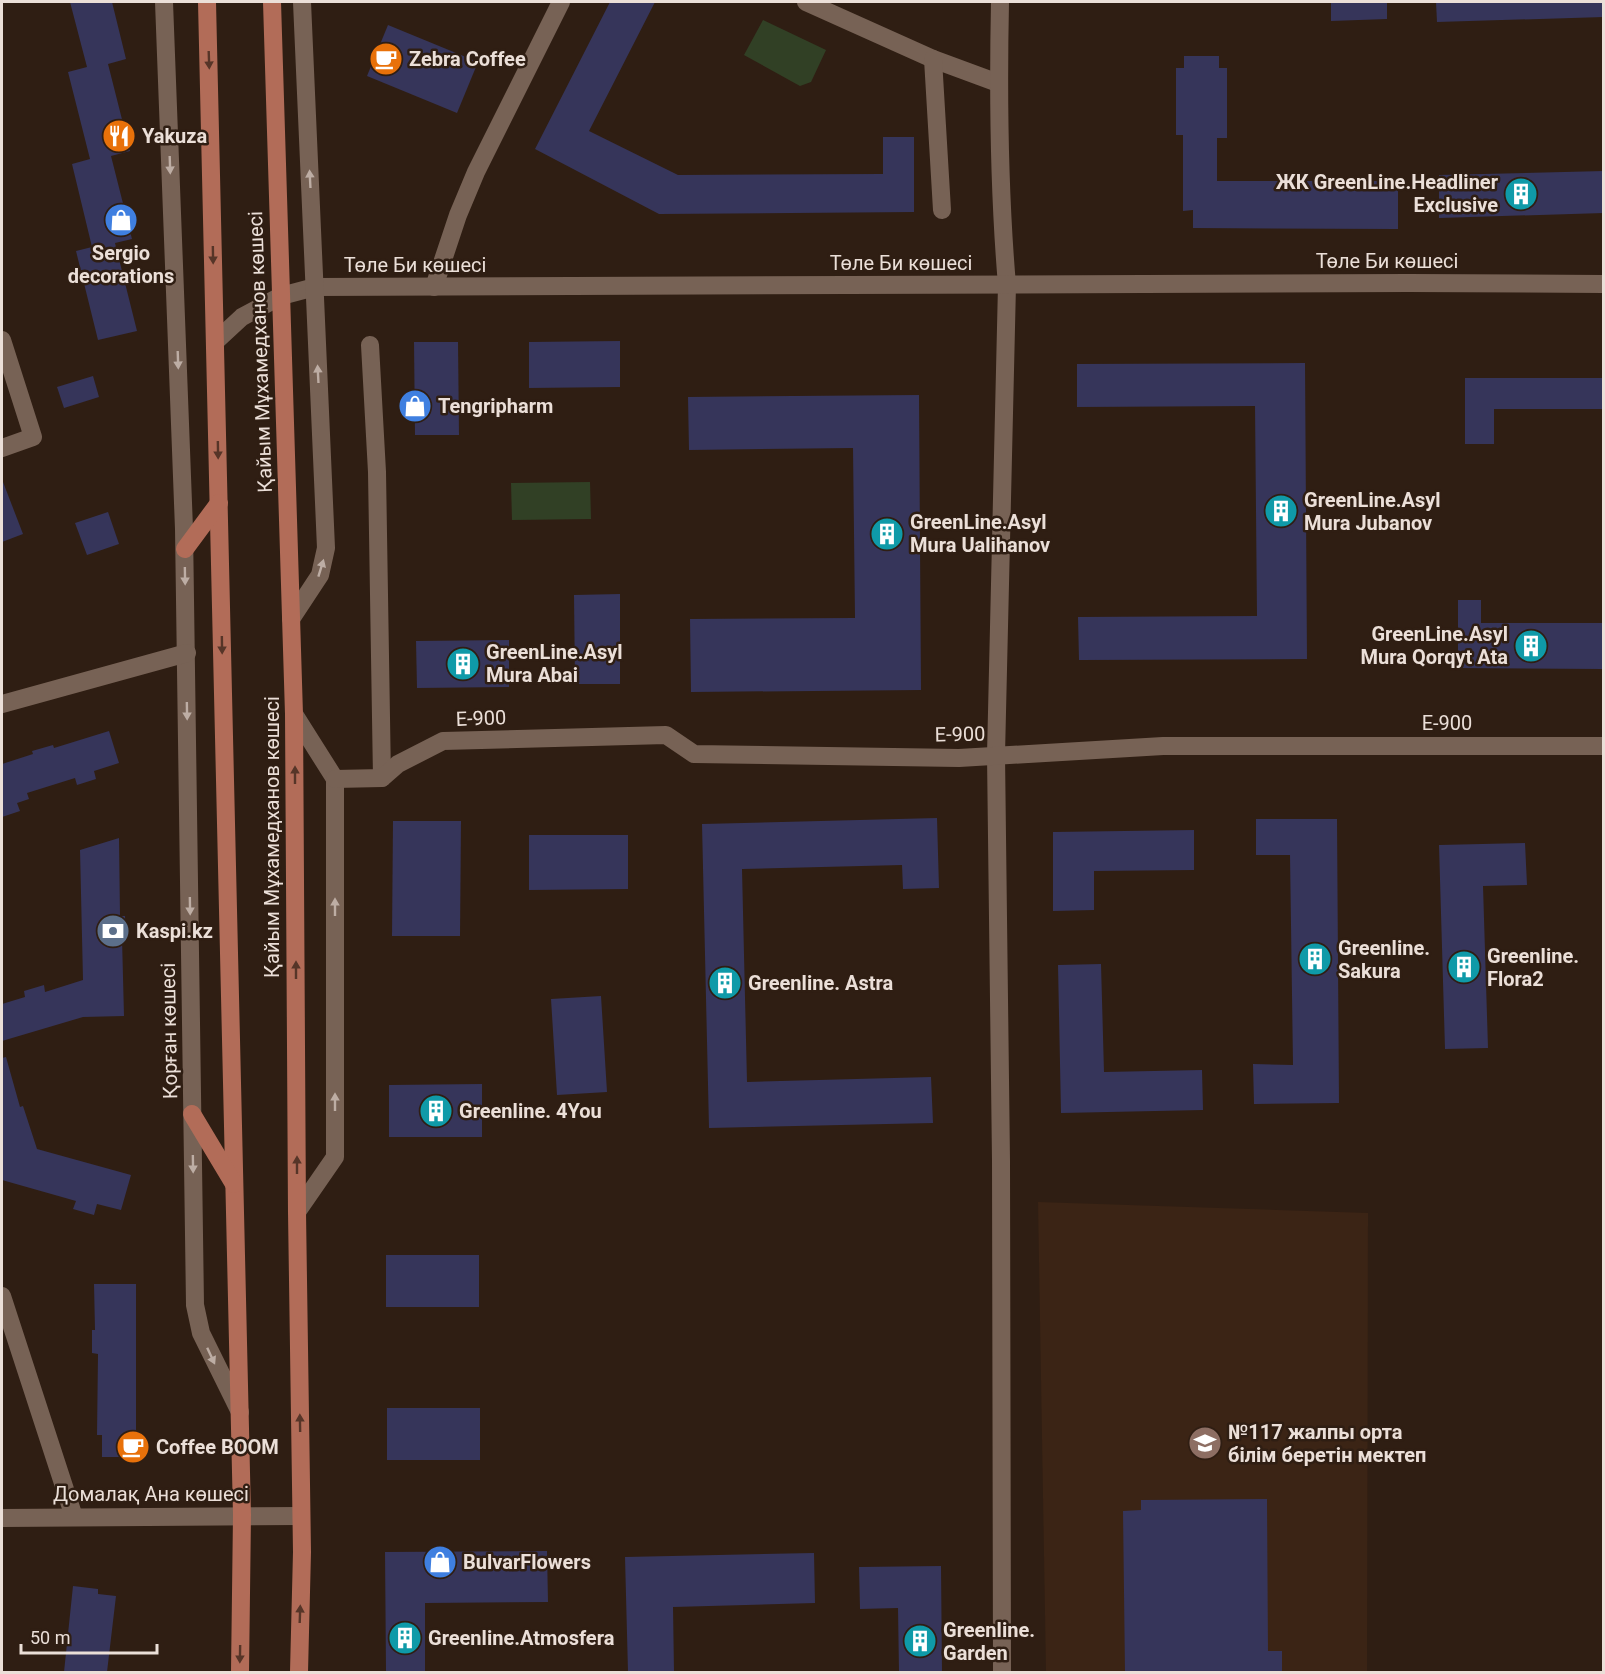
<svg xmlns="http://www.w3.org/2000/svg" width="1605" height="1674" font-family="Roboto,sans-serif">
	<rect width="100%" height="100%" fill="#2f1e13"/>
	<path fill="#3b2415" d="M1038 1202 1368 1213 1367 1672H1046Z"/>
	<g fill="#314025">
		<path d="M763 20 826 50 811 82 800 86 744 55Z"/>
		<path d="M590 482 591 519 512 520 511 483Z"/>
	</g>
	<g fill="#36355a">
		<path d="M70 2H112L126 59 108 64 130 151 111 156 132 239 115 243 137 331 98 340 76 251 92 247 72 164 90 159 68 72 87 67Z"/>
		<path d="M610 2H655L589 131 678 175 883 174V137H914V212L659 214 535 149Z"/>
		<path d="M1331 2H1387V19L1331 21Z"/>
		<path d="M1436 2H1604V17L1437 22Z"/>
		<path d="M388 25 478 62 457 113 367 76Z"/>
		<path d="M1184 56H1219V68H1227V138H1217V181H1398V229L1193 228V210L1183 211V135H1176V68H1184Z"/>
		<path d="M1604 171V213L1439 218V175Z"/>
		<path d="M620 341V387L529 388V342Z"/>
		<path d="M414 342H458L459 435H415Z"/>
		<path d="M1305 363 1307 659 1079 660 1078 617 1257 616 1255 406 1077 407V364Z"/>
		<path d="M93 376 99 397 64 408 57 387Z"/>
		<path d="M1465 378H1604V409H1494V444H1465Z"/>
		<path d="M919 395 921 690 691 692 690 619 855 618 853 448 689 450 688 397Z"/>
		<path d="M3 482 23 534 2 542V483Z"/>
		<path d="M108 512 119 544 87 555 75 523Z"/>
		<path d="M620 594V684H575L574 595Z"/>
		<path d="M1458 600H1481V623H1604V669L1458 668Z"/>
		<path d="M509 640V687L417 688 416 641Z"/>
		<path d="M109 731 119 763 94 771 96 779 77 785 75 778 27 793 29 799 17 803 20 811 2 817V764L33 754 32 751 53 745 54 748Z"/>
		<path d="M937 818 939 888 903 889 902 865 742 869 747 1082 931 1077 933 1123 709 1128 702 824Z"/>
		<path d="M1256 819H1337L1339 1103 1254 1104 1253 1064 1293 1065 1290 855H1256Z"/>
		<path d="M393 821H461L460 936H392Z"/>
		<path d="M1194 830V870L1094 871V910L1053 911V832Z"/>
		<path d="M529 835H628V889L529 890Z"/>
		<path d="M119 838 120 916H125L126 938H122L124 1016 83 1017 2 1041V1004L25 997 24 991 44 985 45 992 83 980 80 850Z"/>
		<path d="M1525 843 1527 885 1483 886 1488 1048 1445 1049 1439 845Z"/>
		<path d="M1101 964 1104 1072 1202 1070 1203 1110 1061 1113 1058 965Z"/>
		<path d="M601 996 607 1092 557 1095 551 999Z"/>
		<path d="M6 1057 20 1107 23 1106 37 1149 131 1175 121 1210 97 1204 94 1215 73 1209 76 1201 2 1180V1058Z"/>
		<path d="M482 1084V1137H389V1085Z"/>
		<rect x="386" y="1255" width="93" height="52"/>
		<path d="M94 1284H136V1457H102V1435H97L98 1354 92 1353V1330H95Z"/>
		<rect x="387" y="1408" width="93" height="52"/>
		<path d="M1267 1499 1268 1651H1282V1672H1125L1123 1511 1141 1510V1500Z"/>
		<path d="M547 1551 548 1602 425 1603V1672H386L385 1552Z"/>
		<path d="M814 1553 815 1603 673 1607 674 1672H628L625 1557Z"/>
		<path d="M941 1566 942 1672H899L898 1608 860 1609 859 1567Z"/>
		<path d="M73 1586 98 1589V1594L116 1596 107 1672H64Z"/>
	</g>
	<g fill="none" stroke-linecap="round" stroke-linejoin="round">
		<g stroke="#776255" stroke-width="18">
			<path d="M164 2 184 529 195 1305 201 1333 240 1412"/>
			<path d="M806 2 933 59 998 83"/>
			<path d="M1000 2C998 96 999 191 1007 285L996 755 1001 1161 1002 1672"/>
			<path d="M933 59 942 210"/>
			<path d="M434 287 458 215 476 172 561 2"/>
			<path d="M2 340 33 437 2 448"/>
			<path d="M215 342 242 317 281 296 315 287 1408 283 1604 284"/>
			<path d="M370 345 377 472 382 778"/>
			<path d="M291 619 320 575 326 548 302 2"/>
			<path d="M2 704 187 653"/>
			<path d="M294 714 335 779V1157L297 1212"/>
			<path d="M335 779 382 778 398 764 443 741 666 735 694 754 959 758 1163 746H1604"/>
			<path d="M2 1296 74 1517"/>
			<path d="M2 1518 300 1516"/>
		</g>
		<g stroke="#b26c58" stroke-width="18">
			<path d="M207 2 242 1515 240 1672"/>
			<path d="M272 2 294 714 297 1212 302 1552 299 1672"/>
			<path d="M185 549 219 503"/>
			<path d="M192 1114 234 1184"/>
		</g>
	</g>
	<defs><path id="oneway-solid" d="M-6-.8H1V-3.2L6.5 0L1 3.2V.8H-6Z" transform="scale(1.5)"/></defs>
	<g fill="#563528">
		<use href="#oneway-solid" transform="translate(209 60) rotate(88)"/>
		<use href="#oneway-solid" transform="translate(213 255) rotate(89)"/>
		<use href="#oneway-solid" transform="translate(218 450) rotate(89)"/>
		<use href="#oneway-solid" transform="translate(222 645) rotate(89)"/>
		<use href="#oneway-solid" transform="translate(295 775) rotate(-90)"/>
		<use href="#oneway-solid" transform="translate(296 970) rotate(-90)"/>
		<use href="#oneway-solid" transform="translate(297 1165) rotate(-90)"/>
		<use href="#oneway-solid" transform="translate(300 1423) rotate(-91)"/>
		<use href="#oneway-solid" transform="translate(300 1614) rotate(-88)"/>
		<use href="#oneway-solid" transform="translate(240 1654) rotate(91)"/>
	</g>
	<g fill="#bdada4">
		<use href="#oneway-solid" transform="translate(170 165) rotate(88)"/>
		<use href="#oneway-solid" transform="translate(310 179) rotate(-93)"/>
		<use href="#oneway-solid" transform="translate(178 360) rotate(88)"/>
		<use href="#oneway-solid" transform="translate(318 374) rotate(-93)"/>
		<use href="#oneway-solid" transform="translate(321 568) rotate(-73)"/>
		<use href="#oneway-solid" transform="translate(185 576) rotate(89)"/>
		<use href="#oneway-solid" transform="translate(187 711) rotate(89)"/>
		<use href="#oneway-solid" transform="translate(190 906) rotate(89)"/>
		<use href="#oneway-solid" transform="translate(335 907) rotate(-90)"/>
		<use href="#oneway-solid" transform="translate(335 1102) rotate(-90)"/>
		<use href="#oneway-solid" transform="translate(193 1164) rotate(89)"/>
		<use href="#oneway-solid" transform="translate(211 1356) rotate(65)"/>
	</g>
	<defs>
		<symbol id="cafe-disc" viewBox="-11 -11 22 22"><circle r="9.5" fill="#e8710a" stroke="#2f1e13"/><path d="M-5.5-4.5H6V0H3Q3 3.5 0 3.5H-2.5Q-5.5 3.5-5.5 0ZM3-3.2v2h1.7v-2ZM-6 4.5H4V6H-6Z" fill="#fff"/></symbol>
		<symbol id="restaurant-disc" viewBox="-11 -11 22 22"><circle r="9.5" fill="#e8710a" stroke="#2f1e13"/><path d="M-5-6h1v4h1v-4h1v4h1v-4h1v5L-1.5 .5V6h-2V.5L-5-1ZM5-6V6H3V1.5H1.5Q1.5-4 5-6Z" fill="#fff"/></symbol>
		<symbol id="building-disc" viewBox="-11 -11 22 22"><circle r="9.5" fill="#0f9aa8" stroke="#2f1e13"/><path d="M-4-6H4V6H1V3H-1V6H-4ZM-2.5-4.3h1.7v1.8h-1.7ZM.8-4.3h1.7v1.8H.8ZM-2.5-1h1.7V.8h-1.7ZM.8-1h1.7V.8H.8Z" fill="#fff"/></symbol>
		<symbol id="shop-disc" viewBox="-11 -11 22 22"><circle r="9.5" fill="#3f7fe0" stroke="#2f1e13"/><path d="M-5-2.5h2.3a2.7 3.5 0 0 1 5.4 0H5L5.5 6h-11ZM-1.5-2.5h3a1.5 2.3 0 0 0-3 0Z" fill="#fff"/></symbol>
		<symbol id="bank-disc" viewBox="-11 -11 22 22"><circle r="9.5" fill="#5c6f8a" stroke="#2f1e13"/><path d="M-6-4H6V4H-6ZM0-2.3a2.3 2.3 0 1 0 0 4.6a2.3 2.3 0 1 0 0-4.6Z" fill="#fff"/></symbol>
		<symbol id="school-disc" viewBox="-11 -11 22 22"><circle r="9.5" fill="#8d6e63" stroke="#2f1e13"/><path d="M0-5L7-2L0 1L-7-2ZM-4 1L0 2.5L4 1V4Q0 6-4 4Z" fill="#fff"/></symbol>
	</defs>
	<g fill-rule="evenodd">
		<use href="#cafe-disc" x="367" y="40" width="38" height="38"/>
		<use href="#restaurant-disc" x="100" y="117" width="38" height="38"/>
		<use href="#building-disc" x="1502" y="175" width="38" height="38"/>
		<use href="#shop-disc" x="102" y="201" width="38" height="38"/>
		<use href="#shop-disc" x="396" y="387" width="38" height="38"/>
		<use href="#building-disc" x="1262" y="492" width="38" height="38"/>
		<use href="#building-disc" x="868" y="515" width="38" height="38"/>
		<use href="#building-disc" x="1512" y="627" width="38" height="38"/>
		<use href="#building-disc" x="444" y="645" width="38" height="38"/>
		<use href="#bank-disc" x="94" y="912" width="38" height="38"/>
		<use href="#building-disc" x="1296" y="940" width="38" height="38"/>
		<use href="#building-disc" x="1445" y="948" width="38" height="38"/>
		<use href="#building-disc" x="706" y="964" width="38" height="38"/>
		<use href="#building-disc" x="417" y="1092" width="38" height="38"/>
		<use href="#school-disc" x="1186" y="1424" width="38" height="38"/>
		<use href="#cafe-disc" x="114" y="1428" width="38" height="38"/>
		<use href="#shop-disc" x="421" y="1543" width="38" height="38"/>
		<use href="#building-disc" x="386" y="1619" width="38" height="38"/>
		<use href="#building-disc" x="901" y="1622" width="38" height="38"/>
	</g>
	<g text-anchor="middle" stroke-width="5" stroke-linejoin="round" paint-order="stroke">
		<g font-size="20" font-weight="bold" fill="#ebdfd8" stroke="#2f1e13" text-anchor="start">
			<text x="409" y="66">Zebra Coffee</text>
			<text x="142" y="143">Yakuza</text>
			<text x="1498" y="189" text-anchor="end">ЖК GreenLine.Headliner<tspan x="1498" dy="23">Exclusive</tspan></text>
			<text x="121" y="260" text-anchor="middle">Sergio<tspan x="121" dy="23">decorations</tspan></text>
			<text x="438" y="413">Tengripharm</text>
			<text x="1304" y="507">GreenLine.Asyl<tspan x="1304" dy="23">Mura Jubanov</tspan></text>
			<text x="910" y="529">GreenLine.Asyl<tspan x="910" dy="23">Mura Ualihanov</tspan></text>
			<text x="1508" y="641" text-anchor="end">GreenLine.Asyl<tspan x="1508" dy="23">Mura Qorqyt Ata</tspan></text>
			<text x="486" y="659">GreenLine.Asyl<tspan x="486" dy="23">Mura Abai</tspan></text>
			<text x="136" y="938">Kaspi.kz</text>
			<text x="1338" y="955">Greenline.<tspan x="1338" dy="23">Sakura</tspan></text>
			<text x="1487" y="963">Greenline.<tspan x="1487" dy="23">Flora2</tspan></text>
			<text x="748" y="990">Greenline. Astra</text>
			<text x="459" y="1118">Greenline. 4You</text>
			<text x="1228" y="1439">№117 жалпы орта<tspan x="1228" dy="23">білім беретін мектеп</tspan></text>
			<text x="156" y="1454">Coffee BOOM</text>
			<text x="463" y="1569">BulvarFlowers</text>
			<text x="943" y="1637">Greenline.<tspan x="943" dy="23">Garden</tspan></text>
			<text x="428" y="1645">Greenline.Atmosfera</text>
		</g>
		<g font-size="20" fill="#ebdfd8" stroke="#2f1e13">
			<text x="1387" y="268">Төле Би көшесі</text>
			<text x="901" y="270">Төле Би көшесі</text>
			<text x="415" y="272">Төле Би көшесі</text>
			<text transform="translate(260 352) rotate(-92)" y="7">Қайым Мұхамедханов көшесі</text>
			<text transform="translate(481 718) rotate(-2)" y="7">E-900</text>
			<text x="1447" y="730">E-900</text>
			<text transform="translate(960 734) rotate(-1)" y="7">E-900</text>
			<text transform="translate(272 837) rotate(-90)" y="7">Қайым Мұхамедханов көшесі</text>
			<text transform="translate(169 1031) rotate(-91)" y="7">Қорған көшесі</text>
			<text x="151" y="1501">Домалақ Ана көшесі</text>
		</g>
	</g>
	<rect width="1605" height="1674" fill="none" stroke="#ebdfd8" stroke-width="6"/>
	<path d="M21 1644v9h136v-9" fill="none" stroke="#ebdfd8" stroke-width="3"/>
	<text x="30" y="1644" font-size="18" fill="#ebdfd8" stroke="#2f1e13" stroke-width="4.5" paint-order="stroke">50 m</text>
</svg>
